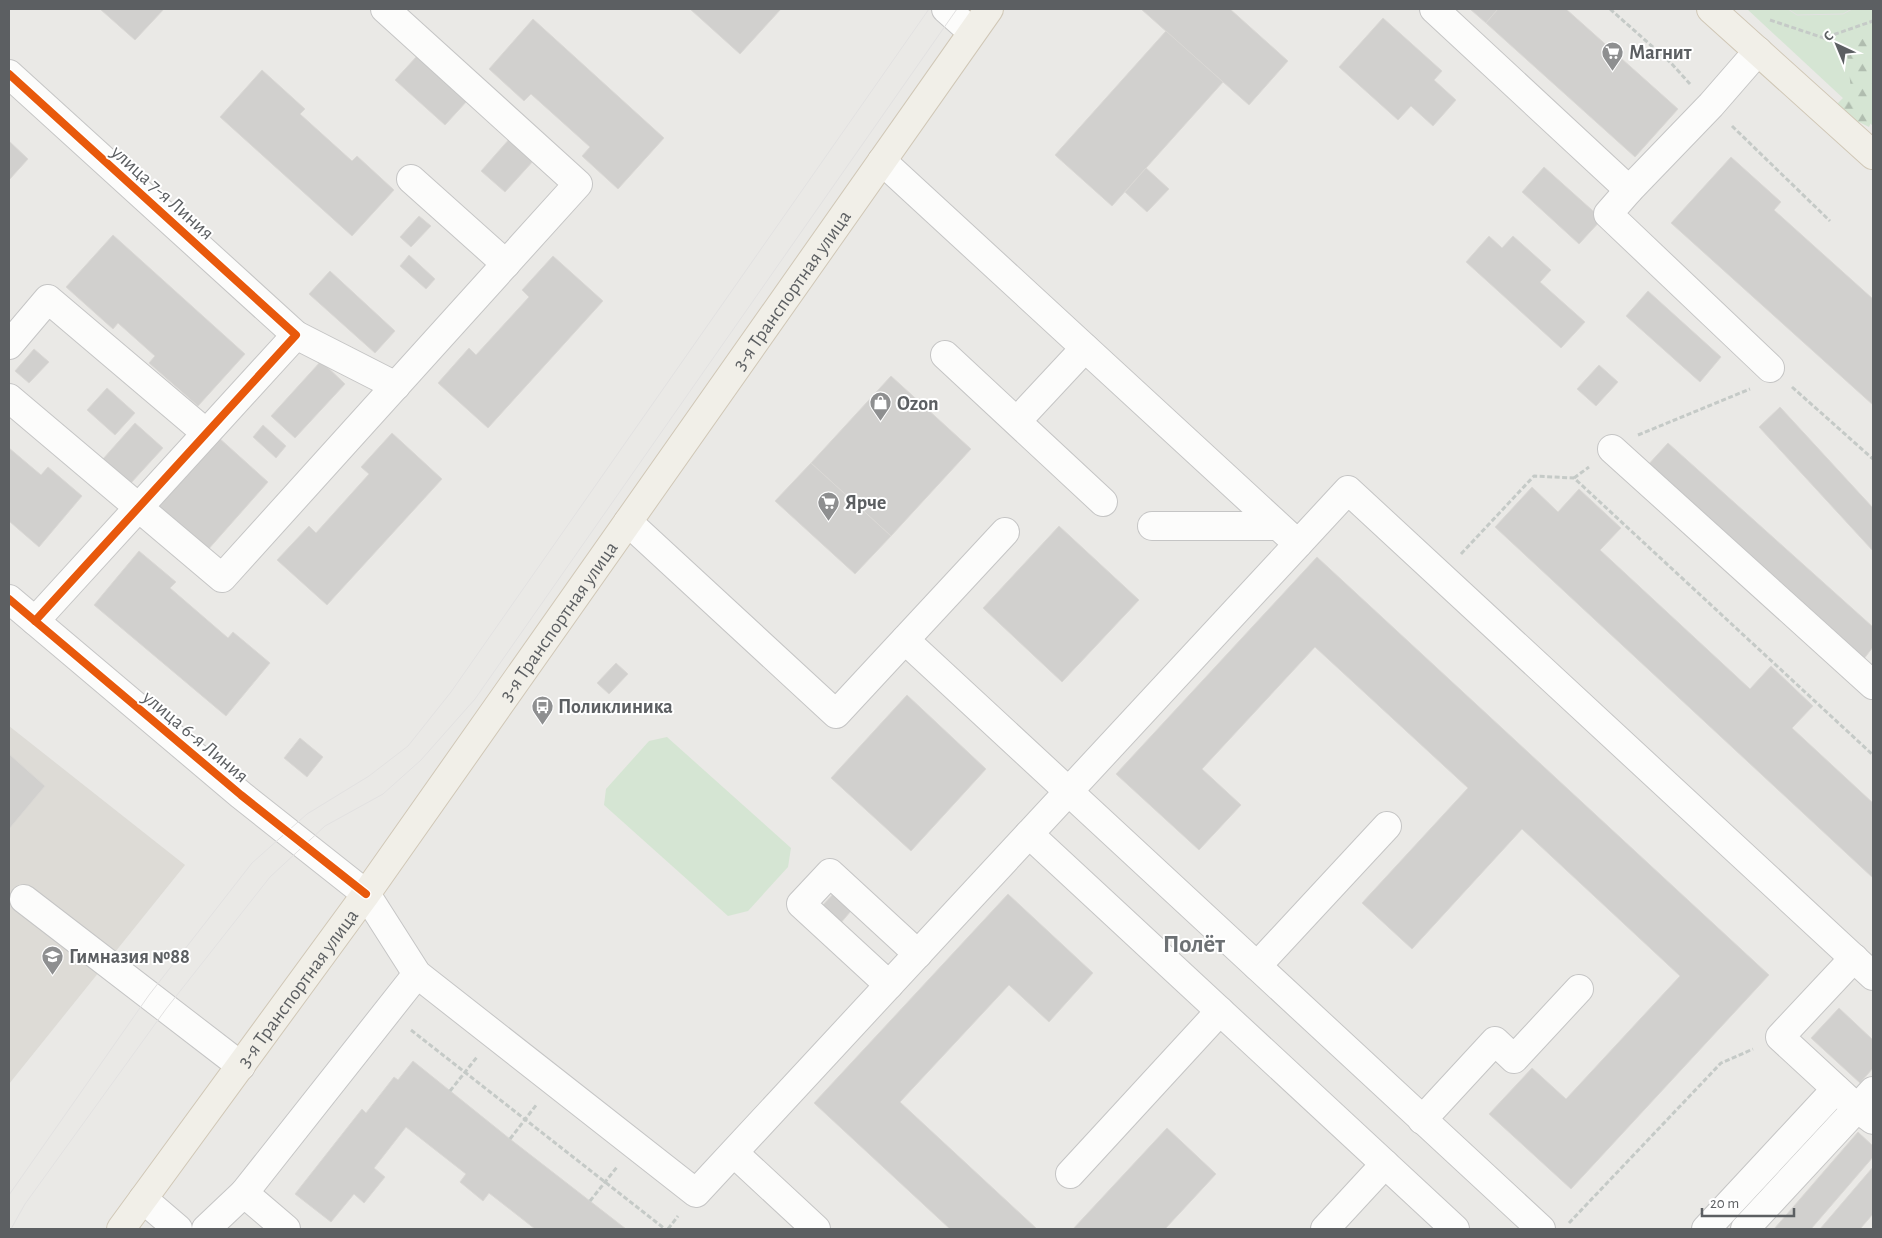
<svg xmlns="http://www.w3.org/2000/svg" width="1882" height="1238" font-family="'Alegreya Sans',sans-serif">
	<defs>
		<pattern id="forest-firs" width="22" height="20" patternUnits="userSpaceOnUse" patternTransform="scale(1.25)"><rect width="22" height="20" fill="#d5e5d3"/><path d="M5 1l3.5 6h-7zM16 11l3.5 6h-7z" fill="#b0bdaf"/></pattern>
	</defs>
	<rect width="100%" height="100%" fill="#eae9e6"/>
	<path fill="#dddbd6" d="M9 726 185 865 9 1084Z"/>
	<g fill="#d5e5d3">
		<path d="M1747 9H1873V126Z"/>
		<path d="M667 737 791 848 788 867 748 911 728 916 604 805 606 789 649 741Z"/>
	</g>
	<path fill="url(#forest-firs)" d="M1873 38V106L1871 108 1873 118 1869 127 1859 122 1849 123 1834 107 1851 90 1847 52 1862 39Z"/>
	<g fill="#d1d0ce" stroke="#dad8d5">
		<path d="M100 9H164L135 40Z"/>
		<path d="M690 9H781L740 54Z"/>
		<path d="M1141 9H1230L1288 61 1249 105Z"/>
		<path d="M1470 9H1498L1486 23Z"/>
		<path d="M1498 9H1566L1678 109 1635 157 1486 23Z"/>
		<path d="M1383 18 1442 71 1434 80 1456 100 1433 126 1411 106 1398 120 1339 67Z"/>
		<path d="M533 19 664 138 618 189 582 156 590 147 531 94 524 101 489 69Z"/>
		<path d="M1166 31 1223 82 1112 206 1055 155Z"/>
		<path d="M417 56 467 101 445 125 395 80Z"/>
		<path d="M262 70 305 109 300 114 352 161 357 156 394 190 352 236 220 117Z"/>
		<path d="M511 137 535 159 505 192 481 171Z"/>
		<path d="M9 141 28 159 9 180Z"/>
		<path d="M1731 157 1781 202 1774 210 1873 299V405L1671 223Z"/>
		<path d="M1544 167 1602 219 1579 244 1522 192Z"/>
		<path d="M1146 168 1169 189 1147 212 1125 192Z"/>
		<path d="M419 216 431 226 411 247 400 237Z"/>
		<path d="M113 235 245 354 198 406 149 363 155 356 118 323 113 329 66 287Z"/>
		<path d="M1489 236 1502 248 1513 236 1551 270 1540 282 1585 322 1561 348 1466 262Z"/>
		<path d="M409 255 435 279 426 289 400 266Z"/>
		<path d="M553 256 603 301 488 428 438 383 469 348 476 355 529 297 522 290Z"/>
		<path d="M330 271 395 331 375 353 309 294Z"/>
		<path d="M1648 291 1721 357 1700 382 1626 316Z"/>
		<path d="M34 349 49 362 29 383 15 371Z"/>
		<path d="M321 361 345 384 295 438 271 416Z"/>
		<path d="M1599 365 1618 382 1596 406 1577 389Z"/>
		<path d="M891 376 971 449 891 536 811 463Z"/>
		<path d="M107 388 135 413 115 435 87 410Z"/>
		<path d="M1780 407 1873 508V551L1759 427Z"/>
		<path d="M135 423 163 448 130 484 103 459Z"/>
		<path d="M263 425 286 446 276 458 253 437Z"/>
		<path d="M392 433 442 479 327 605 277 560 309 526 316 533 369 474 361 467Z"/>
		<path d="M218 437 268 482 206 552 155 507Z"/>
		<path d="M1668 443 1873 627V647L1863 660 1647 466Z"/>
		<path d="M9 448 41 475 48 467 82 496 39 547 9 521Z"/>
		<path d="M811 463 891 536 855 574 775 501Z"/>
		<path d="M1532 487 1558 512 1579 489 1621 528 1600 550 1750 689 1771 666 1813 706 1792 728 1873 803V878L1495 527Z"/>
		<path d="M1059 526 1139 600 1062 682 983 608Z"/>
		<path d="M139 551 176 582 170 588 228 638 233 632 270 663 226 716 94 605Z"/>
		<path d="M1317 557 1769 975 1571 1189 1489 1114 1532 1068 1566 1099 1680 976 1522 829 1412 949 1362 903 1468 788 1315 647 1202 769 1241 805 1199 850 1116 774Z"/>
		<path d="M616 663 628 674 609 694 597 683Z"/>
		<path d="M907 695 986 769 911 851 831 778Z"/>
		<path d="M300 738 323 757 307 777 284 758Z"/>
		<path d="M9 754 45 786 9 829Z"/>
		<path d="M838 889 856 905 839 925 820 908Z"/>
		<path d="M1008 894 1093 973 1049 1022 1009 985 900 1102 1037 1229H950L814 1103Z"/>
		<path d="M1839 1008 1873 1040V1068L1860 1083 1811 1038Z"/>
		<path d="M413 1061 510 1139 626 1229H535L489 1193 483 1201 460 1182 466 1174 406 1127 374 1168 385 1177 364 1203 354 1194 331 1222 295 1194 362 1109 366 1113 394 1077 398 1080Z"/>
		<path d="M1167 1128 1216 1174 1165 1229H1073Z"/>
		<path d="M1858 1132 1873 1146V1157L1811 1229H1774Z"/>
		<path d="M1873 1167V1214L1860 1229H1820Z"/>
	</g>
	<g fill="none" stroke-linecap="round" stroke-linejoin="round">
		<defs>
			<g id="minor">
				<path d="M946 9 972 32"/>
				<path d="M1434 9 1629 190 1711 105 1758 51"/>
				<path d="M9 74 296 335 396 386"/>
				<path d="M882 161 1298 544 1348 490 1873 976"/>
				<path d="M411 179 506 264"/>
				<path d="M1629 190 1608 214 1770 368"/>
				<path d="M9 345 48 299 206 433"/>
				<path d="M945 355 1103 502"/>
				<path d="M9 398 222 578 578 184 385 9"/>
				<path d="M1017 421 1085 348"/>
				<path d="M1612 449 1873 685"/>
				<path d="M628 522 836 714 1005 532"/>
				<path d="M1152 526H1277"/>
				<path d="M9 599 241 795 366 894 417 974 696 1193 1298 544"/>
				<path d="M35 621 296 335"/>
				<path d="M905 640 1541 1229"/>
				<path d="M1029 834 1455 1229"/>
				<path d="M24 899 241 1066"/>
				<path d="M1854 958 1780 1037 1857 1108 1873 1120"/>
				<path d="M1257 966 1387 826"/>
				<path d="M889 985 801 904 830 873 918 954"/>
				<path d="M1422 1120 1495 1041 1514 1059 1579 989"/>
				<path d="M734 1153 816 1229"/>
				<path d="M1070 1174 1220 1011"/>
				<path d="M244 1193 417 974"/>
				<path d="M143 1199 178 1229"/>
				<path d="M206 1229 244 1193 286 1229"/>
				<path d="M1325 1229 1385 1164"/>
				<path d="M1706 1229 1836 1089"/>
				<path d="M1745 1229 1873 1091"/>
			</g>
			<g id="major">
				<path d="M1711 9 1873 155"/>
				<path id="s1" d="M121 1229 366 894 989 9"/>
			</g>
		</defs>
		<use href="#minor" stroke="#c5c5c5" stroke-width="30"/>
		<use href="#major" stroke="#d0c7b6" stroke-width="30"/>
		<g stroke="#c5cac7" stroke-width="3" stroke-dasharray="5 2.5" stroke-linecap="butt">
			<path d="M1610 9 1671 63 1690 84"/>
			<path d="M1770 20 1824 38 1873 21"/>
			<path d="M1732 126 1830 221"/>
			<path d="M1792 387 1873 459"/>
			<path d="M1638 435 1750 389"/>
			<path d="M1574 478 1589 467"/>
			<path d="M1461 554 1534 476 1574 478 1873 755"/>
			<path d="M411 1030 665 1229"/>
			<path d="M450 1091 477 1057"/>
			<path d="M510 1139 537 1104"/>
			<path d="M590 1201 617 1167"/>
			<path d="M1569 1223 1721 1063 1753 1049"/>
			<path d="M668 1229 678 1216"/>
		</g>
		<use href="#minor" stroke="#fcfcfb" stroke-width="28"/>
		<use href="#major" stroke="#f1efe8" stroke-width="28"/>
		<g stroke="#e2e1e1" stroke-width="1">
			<path d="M1788 9 1797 15 1843 14 1852 9"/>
			<path d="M9 1195 149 995 252 863 307 814 369 776 408 746 451 692 929 9"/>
			<path d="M11 1229 25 1204 166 1009 270 877 325 826 383 794 421 760 475 699 957 9"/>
		</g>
		<defs>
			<g id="cycleway">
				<path d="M9 74 296 335 35 621"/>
				<path d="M9 599 241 795 366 894"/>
			</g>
		</defs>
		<use href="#cycleway" stroke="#fff" stroke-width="11"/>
		<use href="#cycleway" stroke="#e8590c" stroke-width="8"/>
	</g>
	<defs>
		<symbol id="supermarket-pin" viewBox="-11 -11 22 30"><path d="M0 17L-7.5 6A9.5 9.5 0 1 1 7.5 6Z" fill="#8e8f90" stroke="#fff"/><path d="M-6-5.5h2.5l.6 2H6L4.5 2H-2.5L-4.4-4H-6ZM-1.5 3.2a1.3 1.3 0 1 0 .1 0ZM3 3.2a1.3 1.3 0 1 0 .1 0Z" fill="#fff"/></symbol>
		<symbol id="shop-pin" viewBox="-11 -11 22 30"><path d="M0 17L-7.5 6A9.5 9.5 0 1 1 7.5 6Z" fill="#8e8f90" stroke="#fff"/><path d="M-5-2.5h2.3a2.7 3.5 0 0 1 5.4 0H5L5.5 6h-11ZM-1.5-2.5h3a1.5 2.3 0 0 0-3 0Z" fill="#fff"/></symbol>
		<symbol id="bus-pin" viewBox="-11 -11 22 30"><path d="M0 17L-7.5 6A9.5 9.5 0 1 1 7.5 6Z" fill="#8e8f90" stroke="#fff"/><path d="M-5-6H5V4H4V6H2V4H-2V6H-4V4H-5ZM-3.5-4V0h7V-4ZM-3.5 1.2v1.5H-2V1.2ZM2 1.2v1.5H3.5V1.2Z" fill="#fff"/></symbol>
		<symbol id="school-pin" viewBox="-11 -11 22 30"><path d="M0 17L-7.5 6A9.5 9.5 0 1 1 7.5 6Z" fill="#8e8f90" stroke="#fff"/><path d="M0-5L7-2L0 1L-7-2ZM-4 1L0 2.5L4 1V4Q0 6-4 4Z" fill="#fff"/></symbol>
	</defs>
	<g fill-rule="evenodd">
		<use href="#supermarket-pin" x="1600" y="40" width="25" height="34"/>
		<use href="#shop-pin" x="868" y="390" width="25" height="34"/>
		<use href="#supermarket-pin" x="816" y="490" width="25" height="34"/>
		<use href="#bus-pin" x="530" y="694" width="25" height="34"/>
		<use href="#school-pin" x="40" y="944" width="25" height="34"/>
	</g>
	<g text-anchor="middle" stroke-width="4" stroke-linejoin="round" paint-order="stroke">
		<g font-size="20" font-weight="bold" fill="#5c5f62" stroke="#fff" text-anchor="start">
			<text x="1629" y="59">Магнит</text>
			<text x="897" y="410">Ozon</text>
			<text x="845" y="509">Ярче</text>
			<text x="558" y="713">Поликлиника</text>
			<text x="69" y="963">Гимназия №88</text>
		</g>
		<g font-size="20" fill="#5c5f62" stroke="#fff">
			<text transform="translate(163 192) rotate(42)" y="7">улица 7-я Линия</text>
			<text dy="7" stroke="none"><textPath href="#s1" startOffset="1154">3-я Транспортная улица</textPath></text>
			<text dy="7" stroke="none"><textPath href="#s1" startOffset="749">3-я Транспортная улица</textPath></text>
			<text transform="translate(196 736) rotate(40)" y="7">улица 6-я Линия</text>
			<text dy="7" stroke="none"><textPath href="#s1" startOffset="299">3-я Транспортная улица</textPath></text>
		</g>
		<g font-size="25" font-weight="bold" fill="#6d7174" stroke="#fff">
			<text x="1194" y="952">Полёт</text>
		</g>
	</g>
	<rect width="1882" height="1238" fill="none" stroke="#5c5f62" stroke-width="20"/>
	<g transform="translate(1837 45) rotate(316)" stroke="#ffffff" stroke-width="4" paint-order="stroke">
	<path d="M0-4L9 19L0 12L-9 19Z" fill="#5c5f62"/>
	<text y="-8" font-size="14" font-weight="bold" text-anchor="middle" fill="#5c5f62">С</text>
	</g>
	<path d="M1702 1208v8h92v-8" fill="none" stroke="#5c5f62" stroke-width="2.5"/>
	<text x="1710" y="1208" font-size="15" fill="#5c5f62" stroke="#ffffff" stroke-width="4" paint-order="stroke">20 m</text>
</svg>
